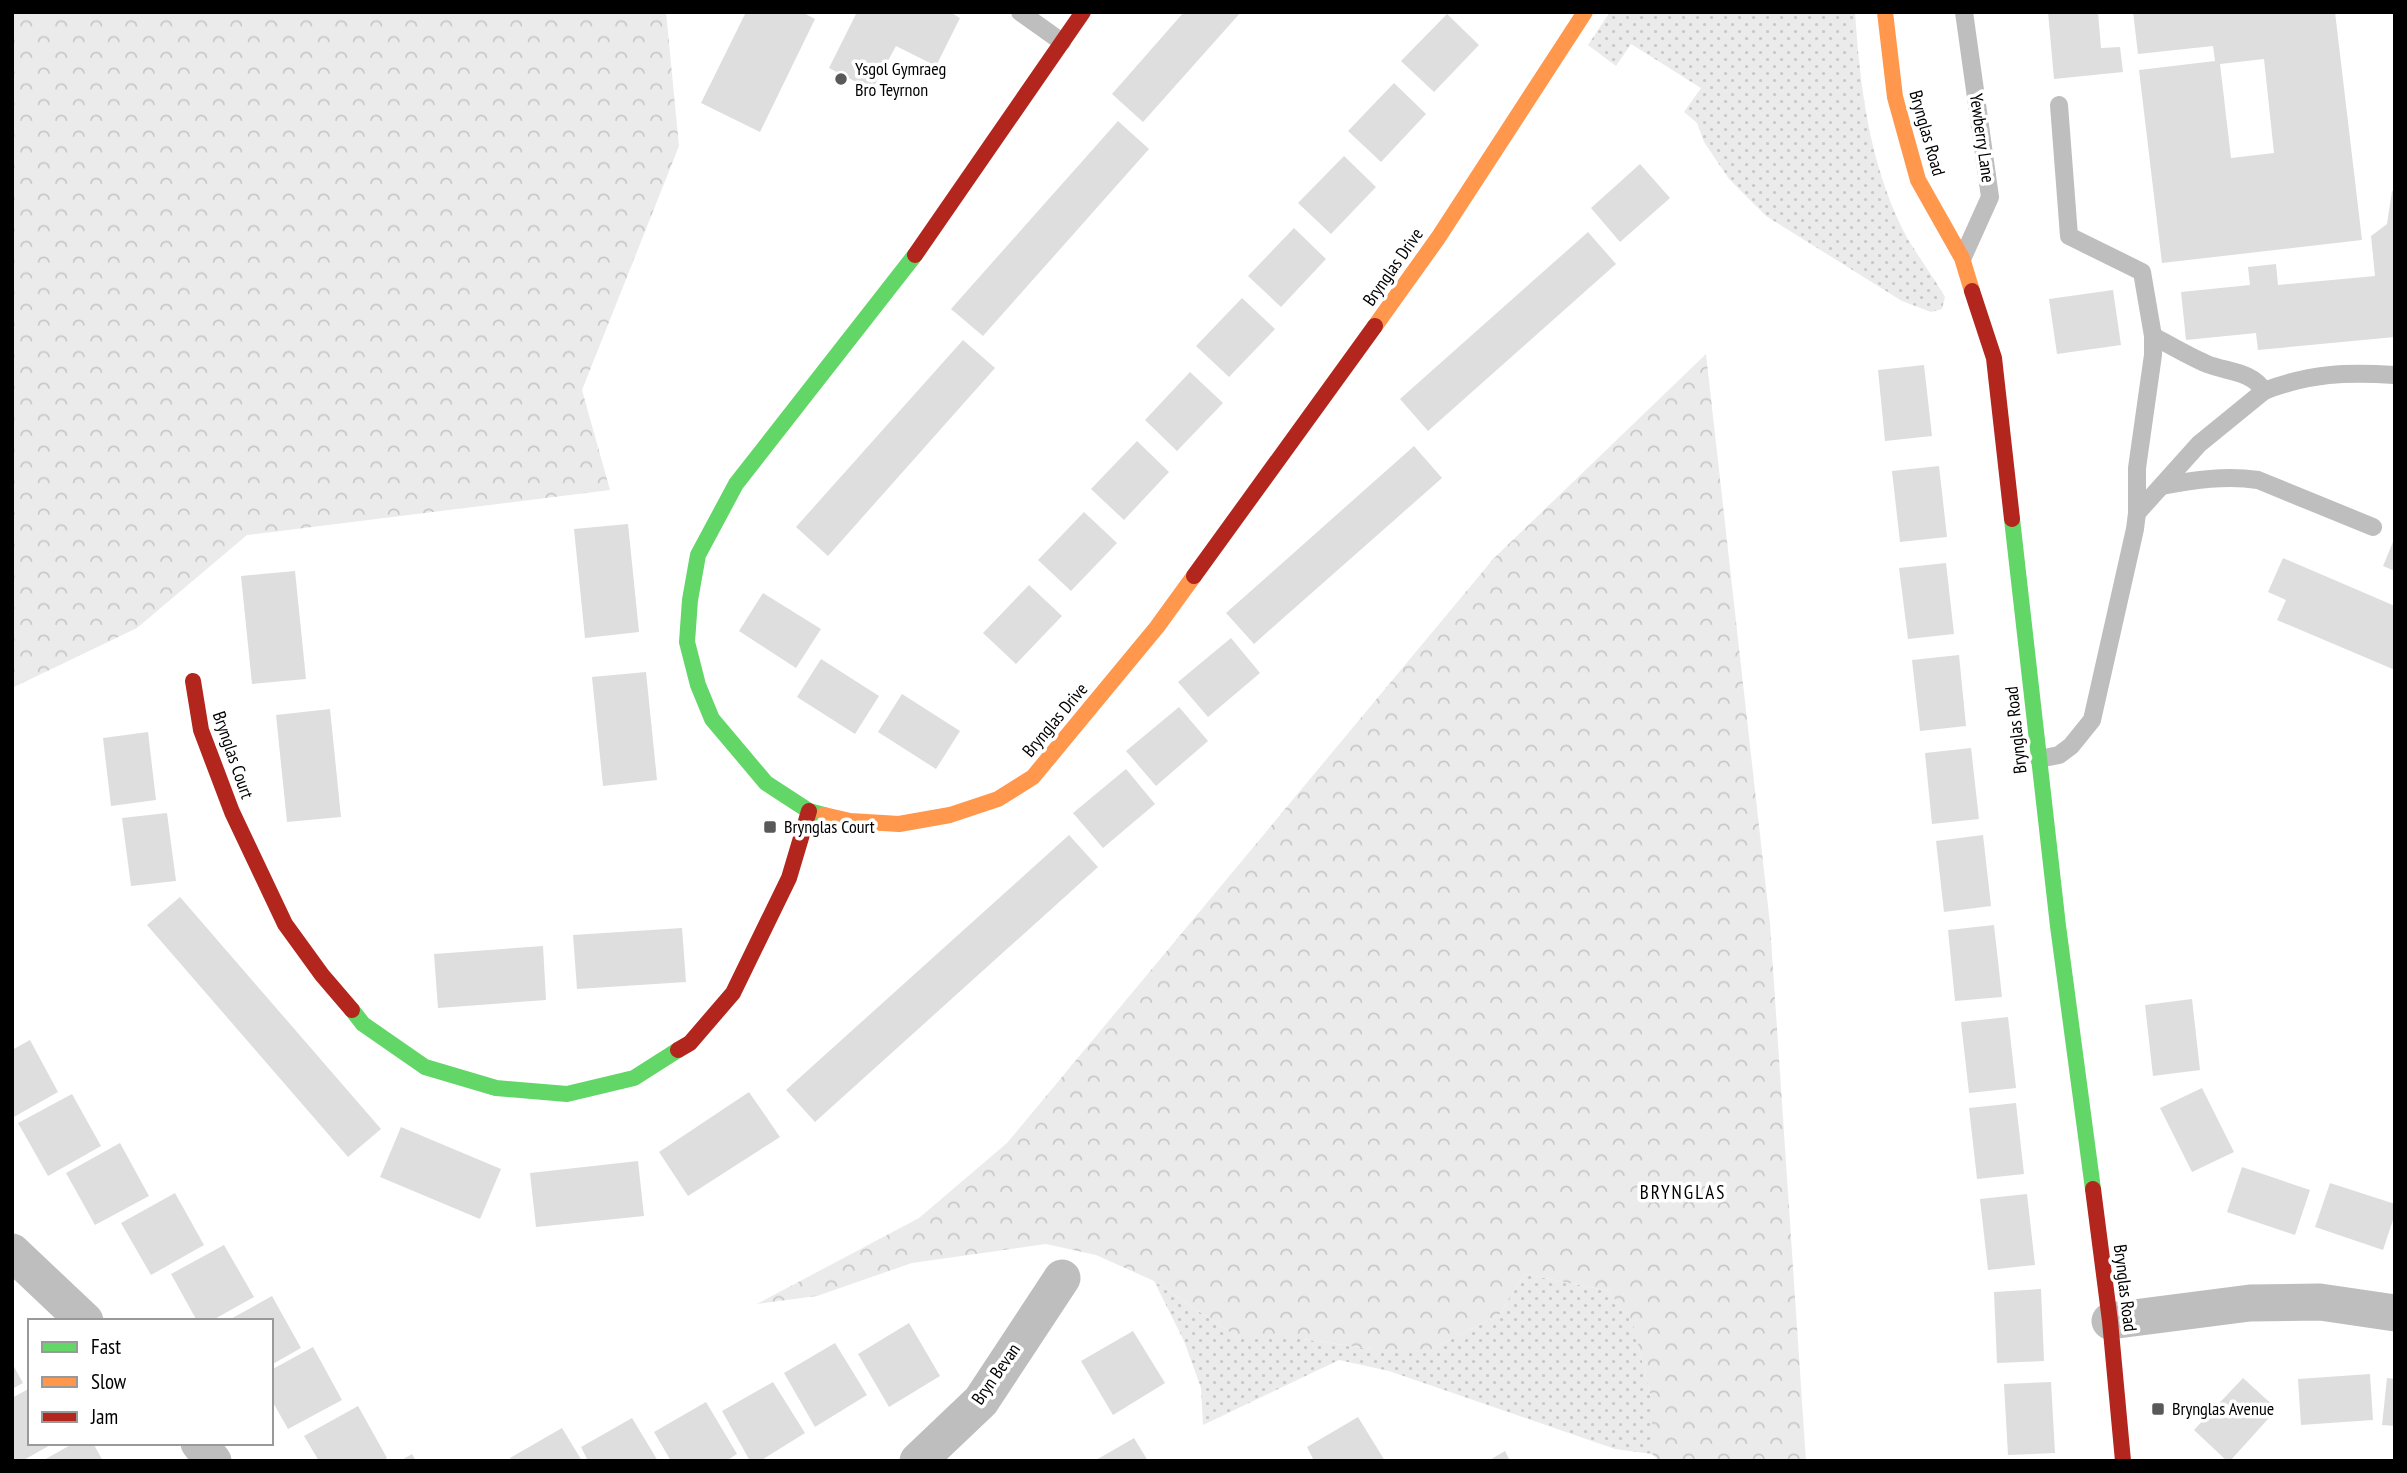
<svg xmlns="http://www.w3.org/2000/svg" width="2407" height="1473" font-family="'PT Sans Narrow',sans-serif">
	<defs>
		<pattern id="grass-dots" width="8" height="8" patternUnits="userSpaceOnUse" patternTransform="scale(1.75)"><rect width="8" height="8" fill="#ebebeb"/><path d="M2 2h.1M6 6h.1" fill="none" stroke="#c8c8c8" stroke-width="1.8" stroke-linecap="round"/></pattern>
		<pattern id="forest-crowns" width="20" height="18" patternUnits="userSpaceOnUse" patternTransform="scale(1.75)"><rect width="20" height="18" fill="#ebebeb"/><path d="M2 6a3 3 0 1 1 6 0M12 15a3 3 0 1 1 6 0" fill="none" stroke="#c8c8c8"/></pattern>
	</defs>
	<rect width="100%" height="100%" fill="#fff"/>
	<g fill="url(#grass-dots)">
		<path d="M1610 12H1855C1860 87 1869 160 1902 228 1914 252 1932 274 1945 297L1942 309 1931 312 1902 301 1766 216 1729 179 1704 142 1697 123 1684 112 1701 88 1631 44 1616 66 1588 45Z"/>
		<path d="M1525 1274 1609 1291 1633 1323 1652 1401V1454L1615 1449 1389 1371 1339 1360 1203 1425 1201 1388 1184 1341 1154 1281 1240 1339H1303L1372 1349H1432L1499 1315Z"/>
	</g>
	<g fill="url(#forest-crowns)">
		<path d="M12 12H666L679 146 582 390 610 490 247 535 137 628 12 688Z"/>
		<path d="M1706 354 1770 924 1806 1461H1659L1652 1454V1401L1633 1324 1609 1291 1525 1274 1499 1315 1432 1349H1372L1303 1339H1240L1154 1281 1096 1255 1046 1244 912 1263 817 1296 757 1304 919 1218 1007 1143 1494 558Z"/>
	</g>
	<g fill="#dedede" fill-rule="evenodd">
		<path d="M746 12H802L815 19 760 132 701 103Z"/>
		<path d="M857 12H950L960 18 936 66 896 46 872 90 829 68Z"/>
		<path d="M1184 12H1241L1143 122 1112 94Z"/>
		<path d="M2048 12H2098L2101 48 2120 47 2123 72 2054 79Z"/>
		<path d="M2133 12H2335L2362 240 2162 263 2139 70 2215 61 2213 46 2138 54ZM2264 59 2274 153 2231 158 2220 64Z"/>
		<path d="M1447 14 1479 45 1434 92 1401 61Z"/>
		<path d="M1394 83 1426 114 1381 162 1348 131Z"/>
		<path d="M1118 121 1149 149 983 336 951 309Z"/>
		<path d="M1344 156 1376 187 1331 234 1298 203Z"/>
		<path d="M1640 164 1670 198 1620 242 1591 208Z"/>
		<path d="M2395 190V337L2258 350 2256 333 2186 340 2181 292 2250 285 2248 267 2276 264 2278 285 2375 276 2371 236 2387 224 2392 191Z"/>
		<path d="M1294 228 1326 259 1281 307 1248 276Z"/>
		<path d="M1588 232 1616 264 1428 431 1400 399Z"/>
		<path d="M2113 290 2121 345 2057 354 2049 299Z"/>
		<path d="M1242 298 1275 329 1229 377 1196 346Z"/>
		<path d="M963 340 995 368 828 556 796 527Z"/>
		<path d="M1924 365 1932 436 1885 441 1878 370Z"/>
		<path d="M1190 372 1223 403 1177 451 1145 420Z"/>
		<path d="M1137 441 1169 472 1124 520 1091 489Z"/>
		<path d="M1414 446 1442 478 1254 644 1226 613Z"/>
		<path d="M1939 466 1947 537 1900 542 1892 471Z"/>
		<path d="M1084 512 1117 543 1071 591 1038 560Z"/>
		<path d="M628 524 639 632 585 638 574 529Z"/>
		<path d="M2395 537V571L2383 566Z"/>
		<path d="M2283 558 2395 606V670L2277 620 2286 600 2268 592Z"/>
		<path d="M1946 563 1954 634 1908 639 1899 568Z"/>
		<path d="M295 571 306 679 252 684 241 576Z"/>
		<path d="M1029 585 1062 616 1016 664 983 633Z"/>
		<path d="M763 593 821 629 796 668 739 631Z"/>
		<path d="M1231 638 1260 673 1208 717 1178 682Z"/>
		<path d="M1959 655 1966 726 1920 731 1912 660Z"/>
		<path d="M821 659 879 696 855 734 797 697Z"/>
		<path d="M646 672 657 780 603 786 592 677Z"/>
		<path d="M902 694 960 731 936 769 878 732Z"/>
		<path d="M1179 707 1208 741 1156 786 1126 751Z"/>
		<path d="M330 709 341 817 287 822 276 715Z"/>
		<path d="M148 732 156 800 111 806 103 738Z"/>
		<path d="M1971 748 1979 819 1932 824 1925 753Z"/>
		<path d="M1126 769 1155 804 1103 848 1073 813Z"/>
		<path d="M167 813 176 881 131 886 122 818Z"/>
		<path d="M1069 835 1098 867 815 1122 786 1090Z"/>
		<path d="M1983 835 1991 906 1944 912 1936 841Z"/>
		<path d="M180 897 381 1129 348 1157 147 925Z"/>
		<path d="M1994 925 2002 997 1955 1001 1948 930Z"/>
		<path d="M682 928 686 982 577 989 573 935Z"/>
		<path d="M543 946 546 1000 438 1008 434 954Z"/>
		<path d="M2192 999 2200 1070 2153 1076 2145 1005Z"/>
		<path d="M2008 1017 2016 1088 1969 1093 1961 1022Z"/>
		<path d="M30 1040 58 1092 12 1118V1050Z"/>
		<path d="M2202 1088 2234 1152 2192 1172 2160 1108Z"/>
		<path d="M749 1092 780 1137 688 1196 659 1152Z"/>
		<path d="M72 1094 101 1146 48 1176 18 1123Z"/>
		<path d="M2016 1103 2024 1174 1977 1179 1969 1108Z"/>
		<path d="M401 1127 501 1169 480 1219 380 1177Z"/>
		<path d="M120 1143 149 1196 95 1225 66 1173Z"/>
		<path d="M638 1161 644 1216 536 1227 530 1173Z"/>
		<path d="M2242 1167 2310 1190 2295 1235 2227 1212Z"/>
		<path d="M2330 1183 2395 1204V1214L2383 1250 2315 1227Z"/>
		<path d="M175 1193 204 1245 151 1275 121 1223Z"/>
		<path d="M2027 1194 2035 1265 1988 1270 1980 1199Z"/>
		<path d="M224 1245 254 1297 211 1321H197L171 1274Z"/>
		<path d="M2041 1289 2044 1361 1997 1363 1994 1292Z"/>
		<path d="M272 1296 301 1348 271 1365V1321H227Z"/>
		<path d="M909 1323 940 1376 889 1407 858 1354Z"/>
		<path d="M1133 1331 1165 1383 1113 1415 1081 1361Z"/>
		<path d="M835 1343 867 1395 815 1427 784 1373Z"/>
		<path d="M313 1347 342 1400 288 1429 271 1399V1370Z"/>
		<path d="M12 1363 23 1383 12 1389Z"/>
		<path d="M2370 1374 2373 1420 2301 1425 2298 1379Z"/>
		<path d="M2243 1378 2277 1409 2230 1461H2227L2194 1430Z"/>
		<path d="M2387 1378 2395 1379V1426L2382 1425Z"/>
		<path d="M773 1382 805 1433 760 1461H750L722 1411Z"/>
		<path d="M2051 1382 2055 1453 2008 1455 2004 1384Z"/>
		<path d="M30 1388V1443H54L22 1461H12V1398Z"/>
		<path d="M706 1402 737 1454 726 1461H671L654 1432Z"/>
		<path d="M358 1406 387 1458 383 1461H319L304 1436Z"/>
		<path d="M1358 1417 1385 1461H1314L1307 1447Z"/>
		<path d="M632 1418 658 1461H588L581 1447Z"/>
		<path d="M562 1428 582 1461H512L510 1458Z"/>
		<path d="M1134 1438 1148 1461H1094L1110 1452Z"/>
		<path d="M74 1443H93L103 1461H42Z"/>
		<path d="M1505 1451 1510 1461H1488Z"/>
		<path d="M412 1454 416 1461H400Z"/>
	</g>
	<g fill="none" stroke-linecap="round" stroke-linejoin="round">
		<g stroke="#bebebe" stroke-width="18">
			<path d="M1020 12 1062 42"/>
			<path d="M1963 257 1990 197 1964 12"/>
			<path d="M2264 391C2311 373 2346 372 2395 375"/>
			<path d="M2162 486C2194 480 2226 475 2258 480L2373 527"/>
			<path d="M2137 513 2199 444 2264 391C2252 371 2227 372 2207 364 2188 356 2170 345 2153 336"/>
			<path d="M2039 759 2059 755 2071 746 2092 720 2135 529 2137 513V468L2153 355V336L2142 272 2069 236 2059 105"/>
		</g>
		<g stroke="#bebebe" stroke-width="37">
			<path d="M12 1252 85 1321"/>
			<path d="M2110 1321 2250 1303 2320 1302 2395 1313"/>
			<path d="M199 1443 213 1461"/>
			<path d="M918 1461 981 1401 1062 1278"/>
		</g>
		<g stroke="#63d668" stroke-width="16">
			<path d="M2012 519 2058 926 2093 1189"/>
			<path d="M824 815 809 811 766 783 712 719 698 685 687 642 690 600 698 555 736 484 915 255"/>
			<path d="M352 1010 363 1024 425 1067 496 1088 567 1094 634 1078 678 1050"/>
		</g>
		<g stroke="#ff974d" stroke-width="16">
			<path d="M1885 12 1895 97 1918 180 1962 258 1972 291"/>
			<path d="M1375 326 1438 238 1585 12"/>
			<path d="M824 815 850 821 899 824 950 815 998 799 1033 777 1157 627 1194 576"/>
		</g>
		<g stroke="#b3261e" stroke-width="16">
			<path d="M915 255 1083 12"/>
			<path d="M1972 291 1994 358 2012 519"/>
			<path d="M1194 576 1375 326"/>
			<path d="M193 681 201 730 232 812 285 924 322 975 352 1010"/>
			<path d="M678 1050 690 1043 733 993 789 878 809 811"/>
			<path d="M2093 1189 2110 1321 2123 1461"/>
		</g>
	</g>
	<g fill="#595959" stroke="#fff" stroke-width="2.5">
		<circle cx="841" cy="79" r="7"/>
		<rect x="763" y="820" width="14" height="14" rx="3.5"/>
		<rect x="2151" y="1402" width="14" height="14" rx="3.5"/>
	</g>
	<g text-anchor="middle" stroke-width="7" stroke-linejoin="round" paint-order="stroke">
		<g font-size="18" fill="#000" stroke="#fff" text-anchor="start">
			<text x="855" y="75">Ysgol Gymraeg<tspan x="855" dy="21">Bro Teyrnon</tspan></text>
			<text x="784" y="833">Brynglas Court</text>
			<text x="2172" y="1415">Brynglas Avenue</text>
		</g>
		<g font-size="18" fill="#000" stroke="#fff">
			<text transform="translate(1927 133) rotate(74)" y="6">Brynglas Road</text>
			<text transform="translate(1982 138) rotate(82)" y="6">Yewberry Lane</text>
			<text transform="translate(1393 267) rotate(-55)" y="6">Brynglas Drive</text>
			<text transform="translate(1055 720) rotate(-50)" y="6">Brynglas Drive</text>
			<text transform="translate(2016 730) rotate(-96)" y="6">Brynglas Road</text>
			<text transform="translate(233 755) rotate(71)" y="6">Brynglas Court</text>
			<text transform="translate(2125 1288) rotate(83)" y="6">Brynglas Road</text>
			<text transform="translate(996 1374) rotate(-55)" y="6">Bryn Bevan</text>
		</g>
		<g font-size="19" letter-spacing="2" fill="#000" stroke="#fff">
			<text x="1683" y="1199">BRYNGLAS</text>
		</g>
	</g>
	<rect width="2407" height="1473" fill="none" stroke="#000000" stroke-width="28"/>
	<rect x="28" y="1319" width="245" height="126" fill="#ffffff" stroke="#999999" stroke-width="2"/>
	<rect x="42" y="1342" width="35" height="10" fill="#63d668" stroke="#999999" stroke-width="2"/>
	<text x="91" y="1354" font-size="21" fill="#000000">Fast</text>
	<rect x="42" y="1377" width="35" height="10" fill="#ff974d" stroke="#999999" stroke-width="2"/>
	<text x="91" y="1389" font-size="21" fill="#000000">Slow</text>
	<rect x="42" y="1412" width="35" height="10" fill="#b3261e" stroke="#999999" stroke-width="2"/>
	<text x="91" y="1424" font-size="21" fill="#000000">Jam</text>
</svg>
